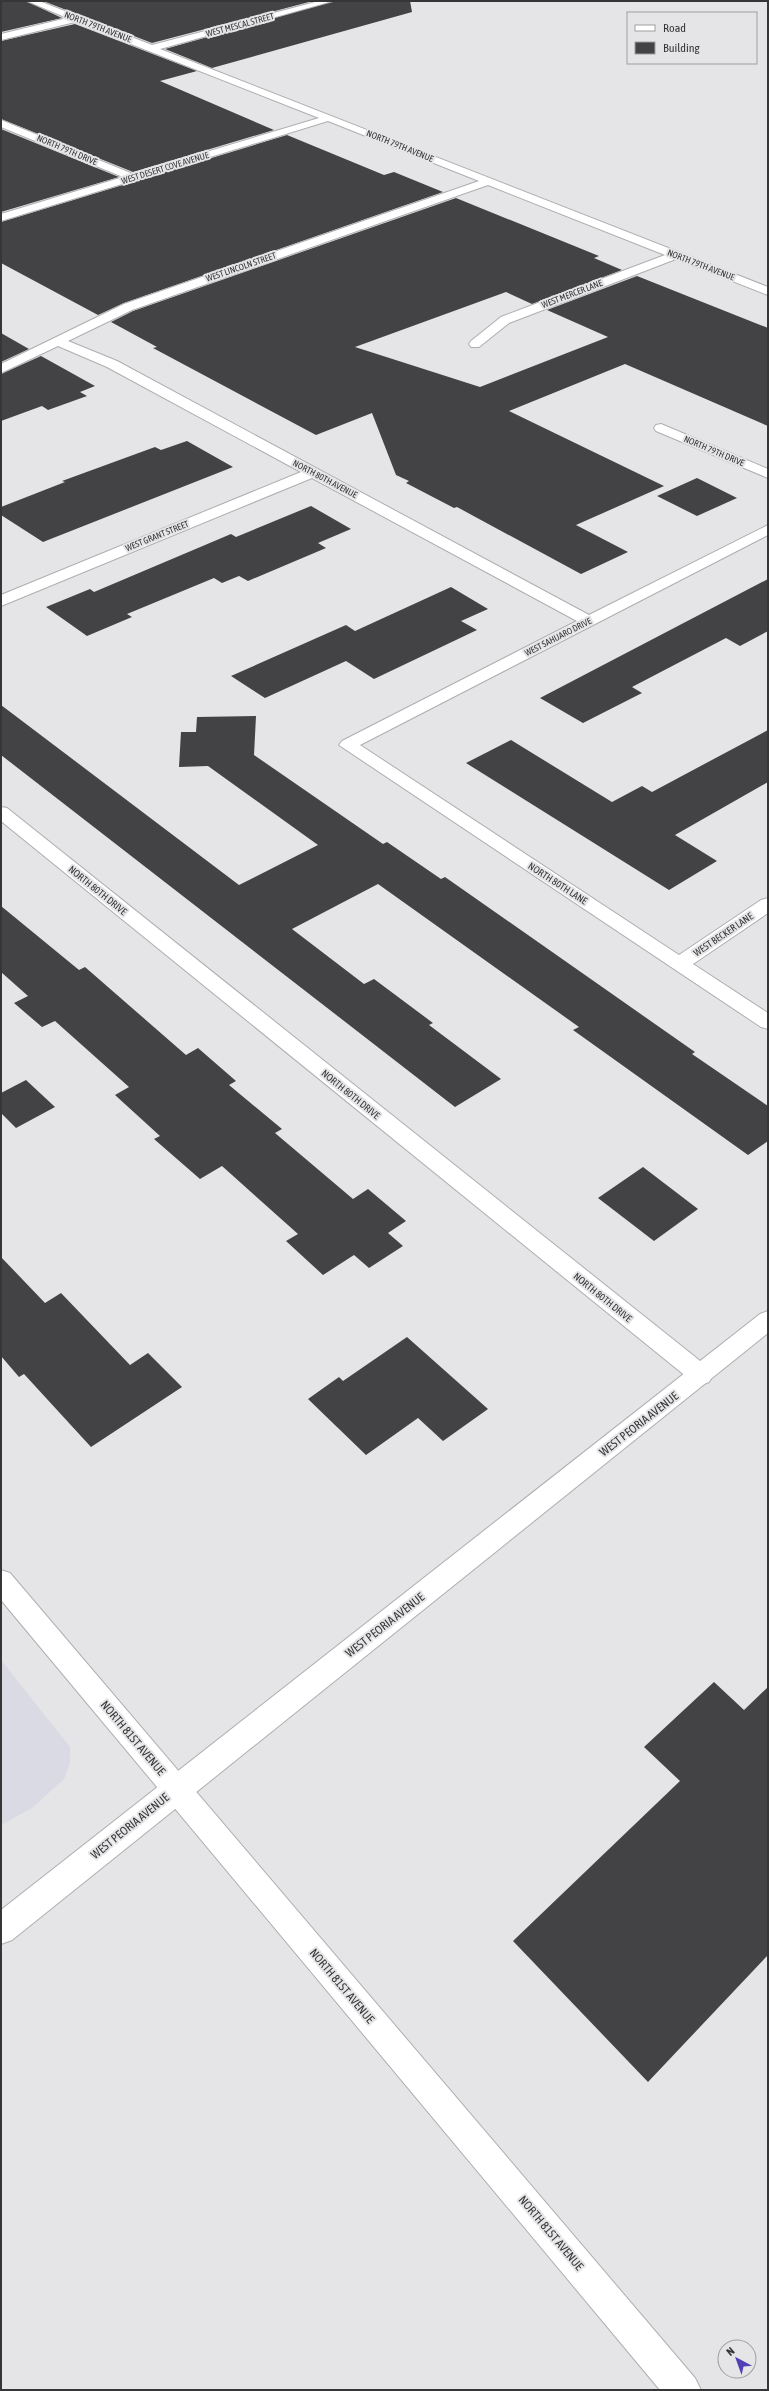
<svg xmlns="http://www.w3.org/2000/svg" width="769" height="2391" font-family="'Asap Condensed',sans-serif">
	<rect width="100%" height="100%" fill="#e5e5e8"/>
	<path fill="#d9dae4" d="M1 1660 70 1747V1763L64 1779 32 1808 1 1825Z"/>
	<g fill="#434346">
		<path d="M1 1H26L62 18 1 32Z"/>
		<path d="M43 1H313L152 43Z"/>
		<path d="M334 1H410L412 12 212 68 165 49Z"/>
		<path d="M75 24 197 71 160 81 274 130 133 172 1 119V41Z"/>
		<path d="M1 129 119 177 1 212Z"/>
		<path d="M287 135 384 175 394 172 443 192 124 303 98 315 1 263V222Z"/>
		<path d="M456 198 599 256 594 258 622 270 532 304 506 292 355 347 480 387 608 337 547 310 637 276 768 328V426L625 364 509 411 664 486 576 525 628 552 581 574 457 507 454 508 406 483 409 481 396 475 372 413 316 435 153 348 157 347 111 322 133 311Z"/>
		<path d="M1 333 29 349 1 362Z"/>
		<path d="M41 356 95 386 80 392 87 396 48 410 42 406 1 421V374Z"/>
		<path d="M187 441 233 467 43 542 1 515V507L65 482 62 481 155 447 161 450Z"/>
		<path d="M697 478 737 498 697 516 657 496Z"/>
		<path d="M311 506 351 529 318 543 326 548 248 581 239 576 222 583 214 578 127 614 132 617 87 636 46 607 90 589 94 592 231 534 236 537Z"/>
		<path d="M768 579V631L740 646 726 638 632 687 642 693 583 723 540 698Z"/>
		<path d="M451 587 488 609 461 621 477 630 374 679 346 661 265 698 231 676 346 625 355 631Z"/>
		<path d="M1 705 239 885 318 845 208 766 179 767 181 732H196L197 717 256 716 254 755 383 844 387 842 441 879 445 877 695 1052 692 1054 768 1106V1141L748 1155 573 1030 579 1027 378 884 292 929 364 984 374 979 433 1023 429 1025 501 1079 455 1107 1 755Z"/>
		<path d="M768 730V782L675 835 717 861 669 890 466 763 511 740 612 802 642 786 652 792Z"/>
		<path d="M1 906 79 970 85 967 186 1055 198 1048 236 1081 229 1085 282 1129 275 1133 353 1199 368 1189 406 1221 388 1233 403 1246 369 1268 354 1255 323 1275 286 1241 298 1234 222 1166 200 1179 154 1139 160 1136 115 1095 129 1087 55 1021 42 1027 14 1003 28 996 1 972Z"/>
		<path d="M26 1080 55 1107 16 1128 1 1113V1093Z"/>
		<path d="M643 1167 698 1209 654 1241 598 1198Z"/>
		<path d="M1 1257 45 1303 61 1293 130 1365 148 1353 182 1387 91 1447 24 1374 19 1377 1 1356Z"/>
		<path d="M407 1337 488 1409 443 1441 418 1418 366 1455 308 1399 339 1377 343 1381Z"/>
		<path d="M714 1682 744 1710 768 1687V1955L648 2082 513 1941 680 1781 644 1747Z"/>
	</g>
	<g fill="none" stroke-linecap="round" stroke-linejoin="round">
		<defs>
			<g id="minor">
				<path d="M27 1H39L152 45 319 1H333L160 49 768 287V295L676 259 509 323 479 347H471L469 344 471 341 501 317 665 255 488 185 132 310 68 341 117 361 589 615 768 525V535L360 745 679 955 761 900 768 898V913L693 964 768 1013V1029L761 1027 339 745 342 741 577 621 312 478 1 606V595L301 472 107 367 58 346 1 373V364L124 304 479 181 328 121 1 221V214L123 177 1 127V120L133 174 319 118 75 22 1 40V34L67 18Z"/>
				<path d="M661 424 768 469V478L656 431 654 428 656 425Z"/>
				<path d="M1 807 7 808 709 1368 713 1375 709 1382 701 1385 693 1382 1 821Z"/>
				<path d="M1 1570 10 1573 695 2378 701 2390H660L1 1600Z"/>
			</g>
			<path id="major" d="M768 1311V1333L12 1940 1 1944V1910L760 1314Z"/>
		</defs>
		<use href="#minor" stroke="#adaeb0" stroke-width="2"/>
		<use href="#major" stroke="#adaeb0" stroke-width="2"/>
		<use href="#minor" fill="#fff" fill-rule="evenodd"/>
		<use href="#major" fill="#fff" fill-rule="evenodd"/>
	</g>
	<g text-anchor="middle" stroke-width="4" stroke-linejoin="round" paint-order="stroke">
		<g font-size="9" fill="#363637" stroke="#e5e5e8">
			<text transform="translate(240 25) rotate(-15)" y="3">WEST MESCAL STREET</text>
			<text transform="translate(98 27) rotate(21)" y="3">NORTH 79TH AVENUE</text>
			<text transform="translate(400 146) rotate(22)" y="3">NORTH 79TH AVENUE</text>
			<text transform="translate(67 150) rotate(23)" y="3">NORTH 79TH DRIVE</text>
			<text transform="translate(165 168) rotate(-17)" y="3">WEST DESERT COVE AVENUE</text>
			<text transform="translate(701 265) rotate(21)" y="3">NORTH 79TH AVENUE</text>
			<text transform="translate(241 267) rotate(-19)" y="3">WEST LINCOLN STREET</text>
			<text transform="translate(572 294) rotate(-21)" y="3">WEST MERCER LANE</text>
			<text transform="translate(714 451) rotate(23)" y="3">NORTH 79TH DRIVE</text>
			<text transform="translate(325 479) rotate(28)" y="3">NORTH 80TH AVENUE</text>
			<text transform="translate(157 536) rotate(-22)" y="3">WEST GRANT STREET</text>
			<text transform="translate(558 637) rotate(-27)" y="3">WEST SAHUARO DRIVE</text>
		</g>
		<g font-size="10" fill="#363637" stroke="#e5e5e8">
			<text transform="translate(558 883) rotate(33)" y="4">NORTH 80TH LANE</text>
			<text transform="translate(98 890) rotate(39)" y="4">NORTH 80TH DRIVE</text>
			<text transform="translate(723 934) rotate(-34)" y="4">WEST BECKER LANE</text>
			<text transform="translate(351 1094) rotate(39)" y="4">NORTH 80TH DRIVE</text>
			<text transform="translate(603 1297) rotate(39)" y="4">NORTH 80TH DRIVE</text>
		</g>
		<g font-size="12" fill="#363637" stroke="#e5e5e8">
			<text transform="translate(639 1424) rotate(-38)" y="4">WEST PEORIA AVENUE</text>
			<text transform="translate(385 1625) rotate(-38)" y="4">WEST PEORIA AVENUE</text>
			<text transform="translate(133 1738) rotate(50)" y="4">NORTH 81ST AVENUE</text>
			<text transform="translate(130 1826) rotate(-39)" y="4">WEST PEORIA AVENUE</text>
			<text transform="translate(342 1986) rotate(50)" y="4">NORTH 81ST AVENUE</text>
			<text transform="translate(551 2233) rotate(50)" y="4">NORTH 81ST AVENUE</text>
		</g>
	</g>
	<rect width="769" height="2391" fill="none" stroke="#363637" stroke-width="4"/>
	<rect x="627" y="12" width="130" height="52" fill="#e5e5e8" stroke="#9f9fa1"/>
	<rect x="635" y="25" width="20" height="6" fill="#ffffff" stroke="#9f9fa1"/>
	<text x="663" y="32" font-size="12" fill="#363637">Road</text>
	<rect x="635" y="42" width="20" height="12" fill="#434346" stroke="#9f9fa1"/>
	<text x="663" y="52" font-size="12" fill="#363637">Building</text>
	<g transform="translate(737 2359) rotate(319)"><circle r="19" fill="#e5e5e8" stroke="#9f9fa1"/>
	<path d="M0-3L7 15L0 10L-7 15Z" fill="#5040b7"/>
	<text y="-6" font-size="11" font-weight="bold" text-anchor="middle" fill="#363637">N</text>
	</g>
</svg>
